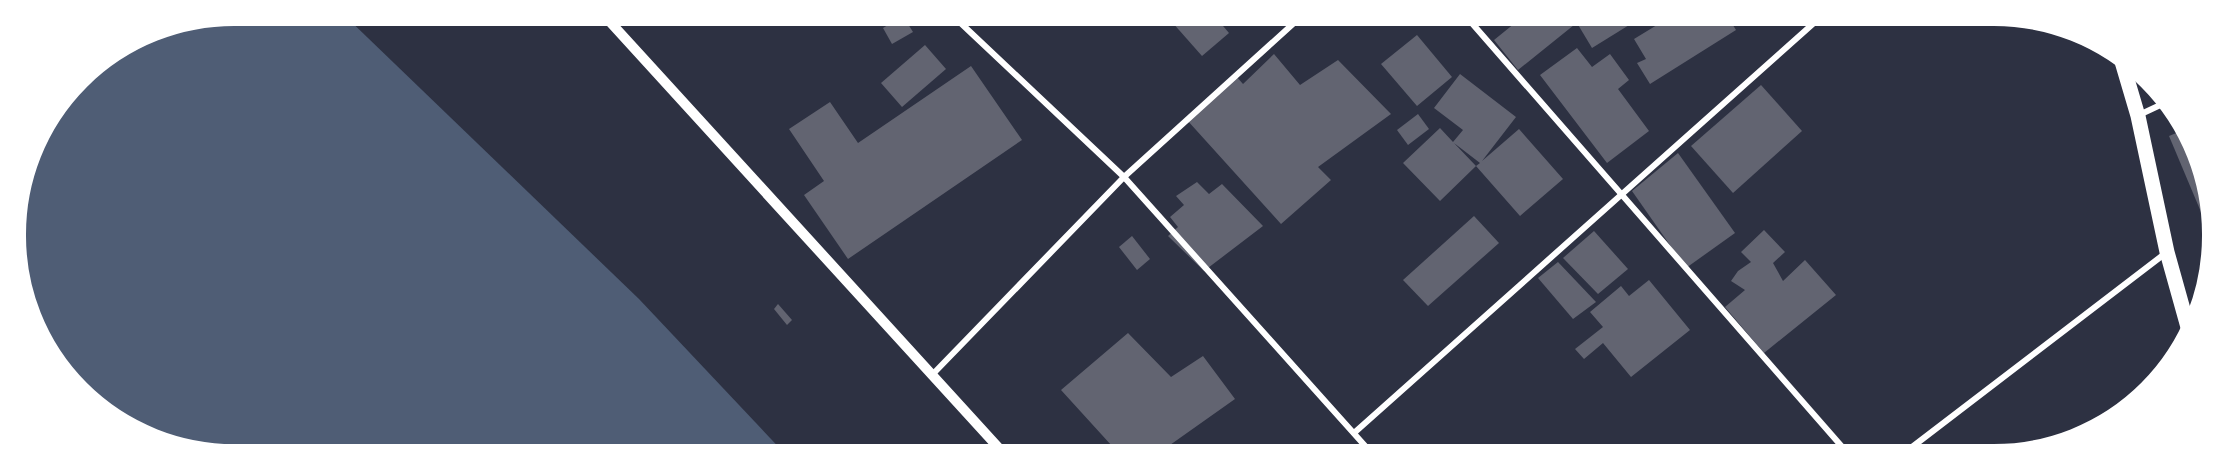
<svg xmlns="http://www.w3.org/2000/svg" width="2229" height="470" font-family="'Public Sans',sans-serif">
	<rect width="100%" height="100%" fill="#2d3142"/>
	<path fill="#4f5d75" d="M235 12H341L639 299 788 457 206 456 136 435 67 382 24 307 12 221 29 149 78 77 150 29Z"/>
	<g fill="#626471">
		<path d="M1164 13H1212L1229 33 1202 56Z"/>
		<path d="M1507 13H1565L1574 25 1518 70 1494 40 1515 23Z"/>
		<path d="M1571 13H1629L1634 22 1592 48Z"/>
		<path d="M1675 14H1726L1736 30 1650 84 1637 63 1646 59 1634 39Z"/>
		<path d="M903 16 913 32 892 44 883 28Z"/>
		<path d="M1417 35 1452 77 1417 106 1381 64Z"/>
		<path d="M925 45 946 69 902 107 881 83Z"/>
		<path d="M1577 48 1592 67 1610 54 1629 80 1618 89 1649 131 1607 163 1540 75Z"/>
		<path d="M1274 54 1300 85 1338 60 1391 114 1318 167 1331 180 1281 224 1187 120 1236 76 1243 84Z"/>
		<path d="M971 66 1022 140 848 259 804 195 824 181 789 129 830 102 858 143Z"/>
		<path d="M1460 74 1516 117 1482 161 1519 129 1563 179 1520 216 1476 166 1480 163 1454 143 1476 166 1440 201 1403 163 1440 128 1453 142 1463 130 1434 108Z"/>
		<path d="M1761 85 1802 131 1733 193 1691 146Z"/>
		<path d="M1418 114 1429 129 1408 145 1397 130Z"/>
		<path d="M2186 129 2209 177 2211 208 2201 212 2169 136Z"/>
		<path d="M1678 153 1735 233 1686 268 1632 191Z"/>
		<path d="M1197 182 1209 194 1222 184 1263 226 1204 271 1168 236 1178 227 1170 217 1184 205 1176 196Z"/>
		<path d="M1474 216 1499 243 1428 306 1403 280Z"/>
		<path d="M1764 230 1785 252 1773 263 1783 281 1805 260 1836 295 1764 353 1725 307 1745 290 1731 281 1738 271 1751 262 1741 252Z"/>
		<path d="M1594 231 1628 269 1598 294 1563 258Z"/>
		<path d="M1132 236 1150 259 1137 270 1119 247Z"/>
		<path d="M1558 262 1596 302 1573 319 1538 278Z"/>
		<path d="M1649 280 1690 330 1631 377 1603 343 1584 359 1575 349 1603 327 1590 312 1621 286 1629 296Z"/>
		<path d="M778 304 792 320 787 325 774 309Z"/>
		<path d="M1128 333 1171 377 1203 356 1235 399 1153 457H1122L1061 390Z"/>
	</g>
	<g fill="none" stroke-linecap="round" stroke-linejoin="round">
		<g stroke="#fff" stroke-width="6">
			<path d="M950 13 1124 177 1375 457"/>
			<path d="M1463 13 1851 457"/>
			<path d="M2139 115 2171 100"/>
			<path d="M932 375 1124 177 1305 13"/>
			<path d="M1354 433 1824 14"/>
			<path d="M1899 457 2167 252"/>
		</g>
		<path stroke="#fff" stroke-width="10" d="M601 12 1007 457"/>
		<path stroke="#fff" stroke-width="15" d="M2120 55 2138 116 2167 252 2191 338"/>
	</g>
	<path d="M0 0H2229V470H0ZM234 22H1994A212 212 0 0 1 2206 234V236A212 212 0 0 1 1994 448H234A212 212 0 0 1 22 236V234A212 212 0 0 1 234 22Z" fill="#fff" fill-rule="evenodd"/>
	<path fill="none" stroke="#fff" stroke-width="8" d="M234 22H1994A212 212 0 0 1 2206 234V236A212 212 0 0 1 1994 448H234A212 212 0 0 1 22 236V234A212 212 0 0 1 234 22Z"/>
</svg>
